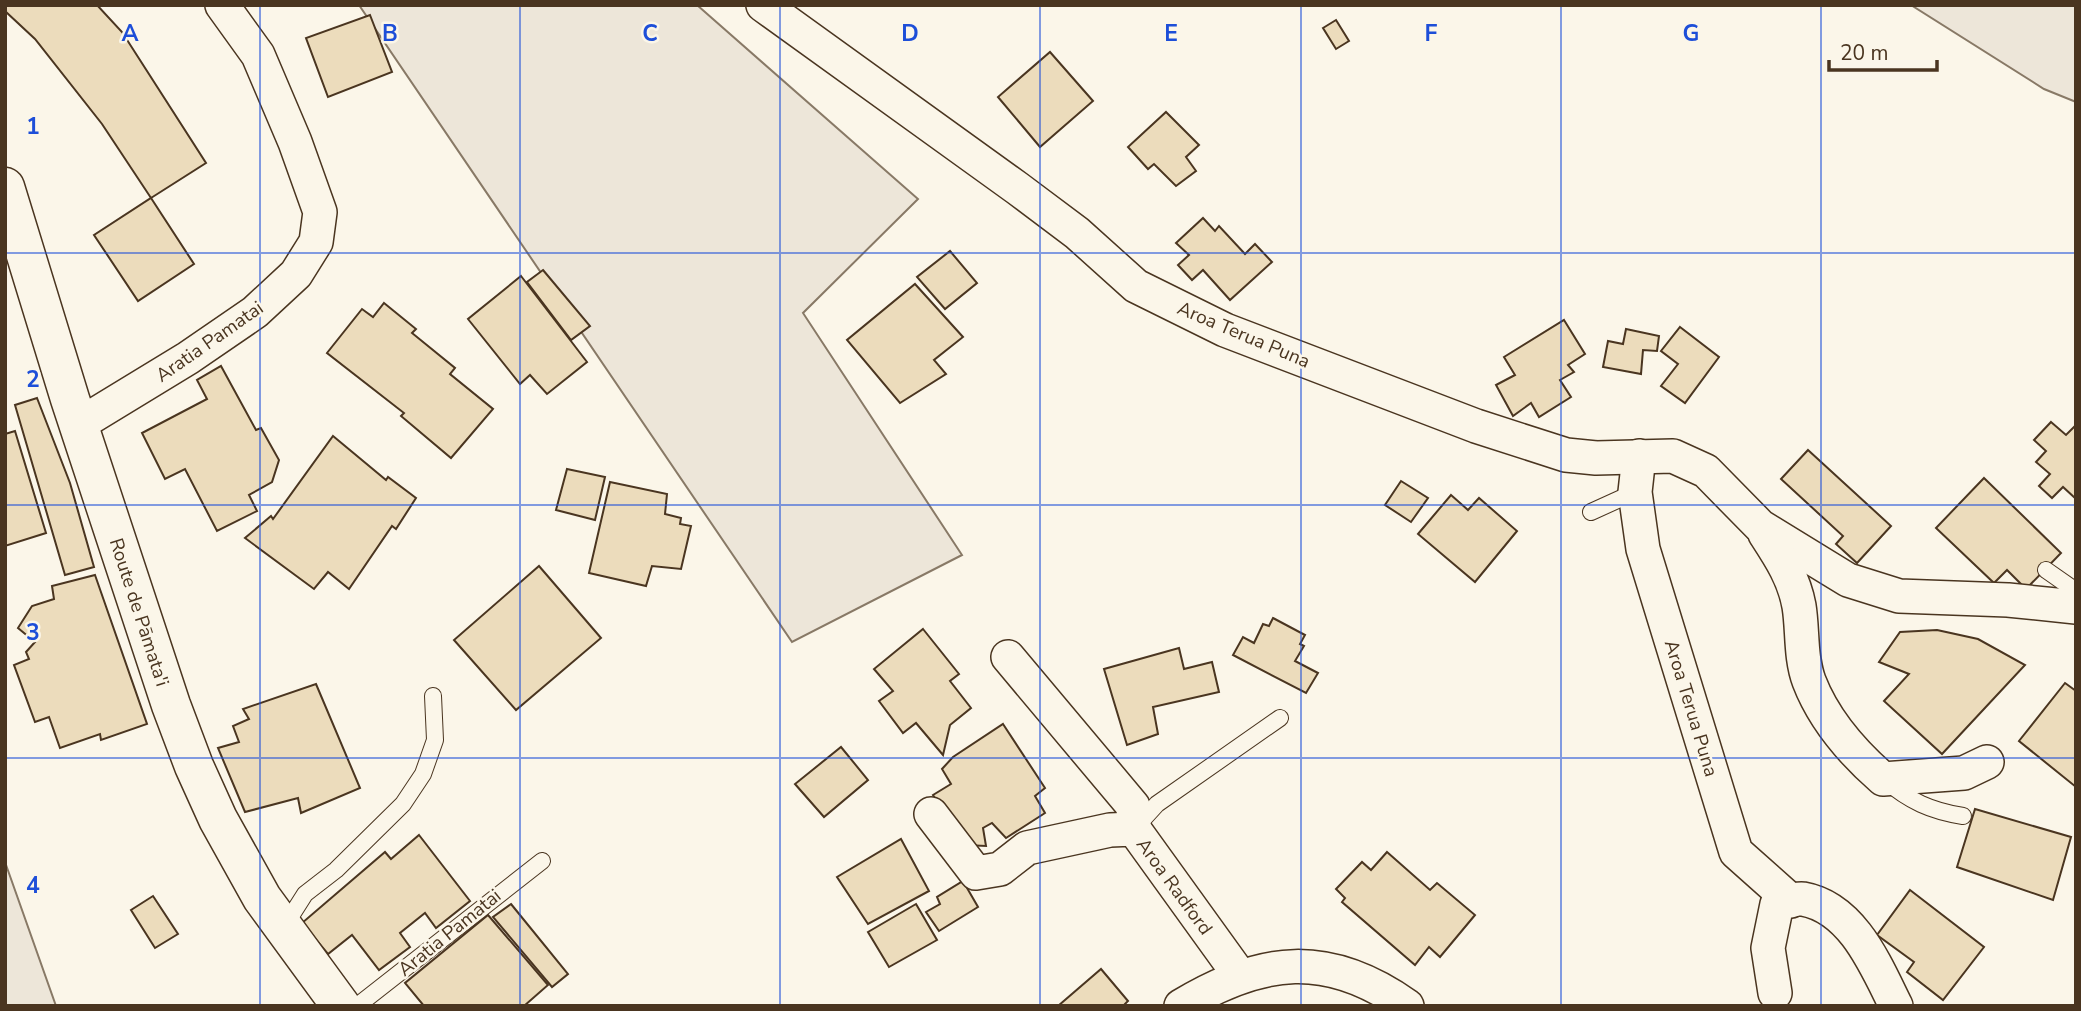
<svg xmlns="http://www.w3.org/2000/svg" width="2081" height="1011" font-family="'Nunito Sans',sans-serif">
	<rect width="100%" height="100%" fill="#fbf6e9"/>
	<g fill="#ede6d9" stroke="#887966" stroke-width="2">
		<path d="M359 5H697L918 199 803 313 962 555 792 642Z"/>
		<path d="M1911 5H2076V102L2044 89Z"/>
		<path d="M5 862 56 1006H5Z"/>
	</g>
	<g fill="#ecdcbc" stroke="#4a3520" stroke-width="2">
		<path d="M5 5H97L122 32 206 163 151 198 102 124 35 39 5 11Z"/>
		<path d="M370 15 392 72 328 97 306 38Z"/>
		<path d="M1336 20 1349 41 1336 49 1323 28Z"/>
		<path d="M1050 52 1093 101 1040 147 998 97Z"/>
		<path d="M1166 112 1199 145 1186 157 1196 171 1176 186 1154 164 1148 169 1128 147Z"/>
		<path d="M151 198 194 264 138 301 94 235Z"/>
		<path d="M1203 218 1215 231 1219 226 1245 254 1255 244 1272 262 1230 300 1203 270 1192 280 1178 265 1189 255 1176 243Z"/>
		<path d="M950 251 977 283 945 309 917 277Z"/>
		<path d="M543 270 590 326 571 340 527 282Z"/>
		<path d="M521 276 587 362 547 394 530 375 520 384 468 319Z"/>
		<path d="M915 284 963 337 934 360 946 374 900 403 847 340Z"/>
		<path d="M384 303 416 329 412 333 455 368 450 374 493 409 451 458 401 416 404 413 327 353 362 309 373 317Z"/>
		<path d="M1564 320 1585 354 1568 365 1574 372 1560 380 1571 397 1539 417 1531 403 1513 416 1496 385 1515 375 1504 357Z"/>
		<path d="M1680 327 1719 357 1685 403 1661 386 1678 364 1661 351Z"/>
		<path d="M1626 329 1659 336 1657 351 1643 350 1641 374 1603 367 1608 341 1623 344Z"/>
		<path d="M221 366 256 430 261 428 279 460 272 482 249 495 257 511 217 531 185 469 165 479 142 433 207 399 197 380Z"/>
		<path d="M37 398 70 483 94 567 65 575 15 405Z"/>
		<path d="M2051 422 2066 435 2076 425V499L2063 487 2052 498 2039 486 2050 474 2036 462 2046 451 2034 440Z"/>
		<path d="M15 431 46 533 5 546V434Z"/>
		<path d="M333 436 386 480 388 477 416 498 396 529 392 526 349 589 328 572 314 589 245 538 271 516 273 519Z"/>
		<path d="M1808 450 1891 526 1857 563 1836 544 1843 536 1781 479Z"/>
		<path d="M567 469 605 477 595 520 556 510Z"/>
		<path d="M1984 478 2061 553 2026 589 2007 570 1994 583 1936 528Z"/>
		<path d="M1401 481 1428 498 1411 522 1385 505Z"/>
		<path d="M610 482 667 494 665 514 681 518 680 524 691 526 681 569 652 566 646 586 589 573Z"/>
		<path d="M1451 495 1468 510 1479 498 1517 531 1475 582 1418 534Z"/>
		<path d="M539 566 601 638 516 710 454 640Z"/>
		<path d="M95 575 147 724 101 740 100 734 60 748 49 717 35 722 14 665 29 659 26 652 35 642 18 628 32 606 54 599 52 586Z"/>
		<path d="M1273 618 1305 635 1300 644 1304 646 1295 661 1318 673 1306 693 1233 655 1243 637 1254 643 1263 624 1269 626Z"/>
		<path d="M923 629 959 674 950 681 971 708 950 725 943 755 916 723 903 733 879 701 893 691 874 669Z"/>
		<path d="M1937 630 1978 639 2025 665 1942 754 1884 701 1909 674 1879 662 1900 632Z"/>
		<path d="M1179 648 1184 669 1212 662 1219 692 1153 707 1158 734 1127 745 1104 669Z"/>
		<path d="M2065 683 2076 691V787L2019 741Z"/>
		<path d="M316 684 360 788 301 813 298 798 245 812 218 748 239 742 233 726 249 719 243 709Z"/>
		<path d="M1003 724 1045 788 1035 796 1045 813 1006 838 992 823 983 828 986 846 965 845 933 795 951 784 942 769 953 757Z"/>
		<path d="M841 747 868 780 824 817 795 784Z"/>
		<path d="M1975 809 2071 837 2053 900 1957 867Z"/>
		<path d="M419 835 470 901 436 928 425 913 400 933 410 947 379 970 352 935 328 954 302 923 385 852 391 859Z"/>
		<path d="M901 839 929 891 868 924 837 877Z"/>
		<path d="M1387 852 1430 890 1437 883 1475 915 1440 957 1429 947 1415 965 1342 902 1345 898 1336 889 1362 862 1371 870Z"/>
		<path d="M963 881 978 907 939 931 926 912 940 904 937 897Z"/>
		<path d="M1910 890 1984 947 1943 1000 1907 972 1914 962 1877 935Z"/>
		<path d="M153 896 178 934 155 948 131 910Z"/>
		<path d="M511 904 568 974 552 987 493 917Z"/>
		<path d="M916 904 937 940 889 967 868 932Z"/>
		<path d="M488 915 548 985 524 1006H424L405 983Z"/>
		<path d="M1101 969 1128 1001 1123 1006H1058Z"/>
	</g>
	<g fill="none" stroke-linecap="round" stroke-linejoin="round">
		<defs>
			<g id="service">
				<path d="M1591 512 1635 492"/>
				<path d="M2046 570 2076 591"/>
				<path d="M1885 780C1909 801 1931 811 1963 816"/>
				<path d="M1136 827 1157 804 1280 718"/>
				<path d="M284 927 305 894 336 870 403 804 423 774 435 740 433 696"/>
				<path d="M357 1006 542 861"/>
			</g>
			<g id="minor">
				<path d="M763 5 1017 188 1077 233 1136 286 1225 330 1476 426 1566 455 1596 458 1673 456 1706 471 1760 526 1848 580 1899 596 2008 600 2076 607"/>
				<path d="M78 425 188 358 255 312 296 274 316 242 320 212 295 142 258 55 222 5"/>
				<path d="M1639 456 1635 492 1643 549 1736 852 1791 901"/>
				<path d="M1765 534C1780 557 1794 578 1799 606 1803 630 1800 657 1809 681 1824 720 1852 752 1883 779L1964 773 1987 762"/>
				<path d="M1008 657 1133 806 1134 829"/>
				<path d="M931 814 976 873 1000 869 1027 848 1110 830 1134 829 1240 976"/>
				<path d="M1775 993 1768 948 1777 904C1784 902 1796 898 1803 899 1853 908 1876 966 1896 1006"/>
				<path d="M1181 1006C1262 957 1328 950 1407 1006"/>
			</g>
			<path id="secondary" d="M5 187 70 399 171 705 194 766 218 819 262 898 341 1006"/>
		</defs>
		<use href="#service" stroke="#4a3520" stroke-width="18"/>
		<use href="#minor" stroke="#4a3520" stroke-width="36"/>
		<use href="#secondary" stroke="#4a3520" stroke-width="41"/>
		<use href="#service" stroke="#fbf6e9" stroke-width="16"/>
		<use href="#minor" stroke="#fbf6e9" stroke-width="33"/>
		<use href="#secondary" stroke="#fbf6e9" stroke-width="38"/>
	</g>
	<path fill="none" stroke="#1d4ed8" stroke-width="2" stroke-opacity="0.55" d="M260 5V1006M520 5V1006M780 5V1006M1040 5V1006M1301 5V1006M1561 5V1006M1821 5V1006M5 253H2076M5 505H2076M5 758H2076"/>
	<g text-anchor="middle" stroke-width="5" stroke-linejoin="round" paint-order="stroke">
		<g font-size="19" fill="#4a3520" stroke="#fbf6e9">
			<text transform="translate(1244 334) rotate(23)" y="7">Aroa Terua Puna</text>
			<text transform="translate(209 341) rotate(-35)" y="7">Aratia Pamatai</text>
			<text transform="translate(140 612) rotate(72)" y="7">Route de Pāmata'i</text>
			<text transform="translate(1692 708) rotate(73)" y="7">Aroa Terua Puna</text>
			<text transform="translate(1175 886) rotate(54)" y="7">Aroa Radford</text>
			<text transform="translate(449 932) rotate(-39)" y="7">Aratia Pamatai</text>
		</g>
	</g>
	<g font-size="23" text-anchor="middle" font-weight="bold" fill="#1d4ed8" stroke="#fbf6e9" stroke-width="5" stroke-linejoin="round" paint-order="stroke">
		<text x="130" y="41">A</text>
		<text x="390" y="41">B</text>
		<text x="650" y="41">C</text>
		<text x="910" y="41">D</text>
		<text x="1171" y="41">E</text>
		<text x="1431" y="41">F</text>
		<text x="1691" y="41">G</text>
		<text x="33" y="134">1</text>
		<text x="33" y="387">2</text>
		<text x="33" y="640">3</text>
		<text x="33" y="893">4</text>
	</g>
	<rect width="2081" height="1011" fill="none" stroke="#4a3520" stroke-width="14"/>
	<path d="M1829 60v10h108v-10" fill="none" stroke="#4a3520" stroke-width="3.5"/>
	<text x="1840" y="60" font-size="21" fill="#4a3520" stroke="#fbf6e9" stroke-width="5" paint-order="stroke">20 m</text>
</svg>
